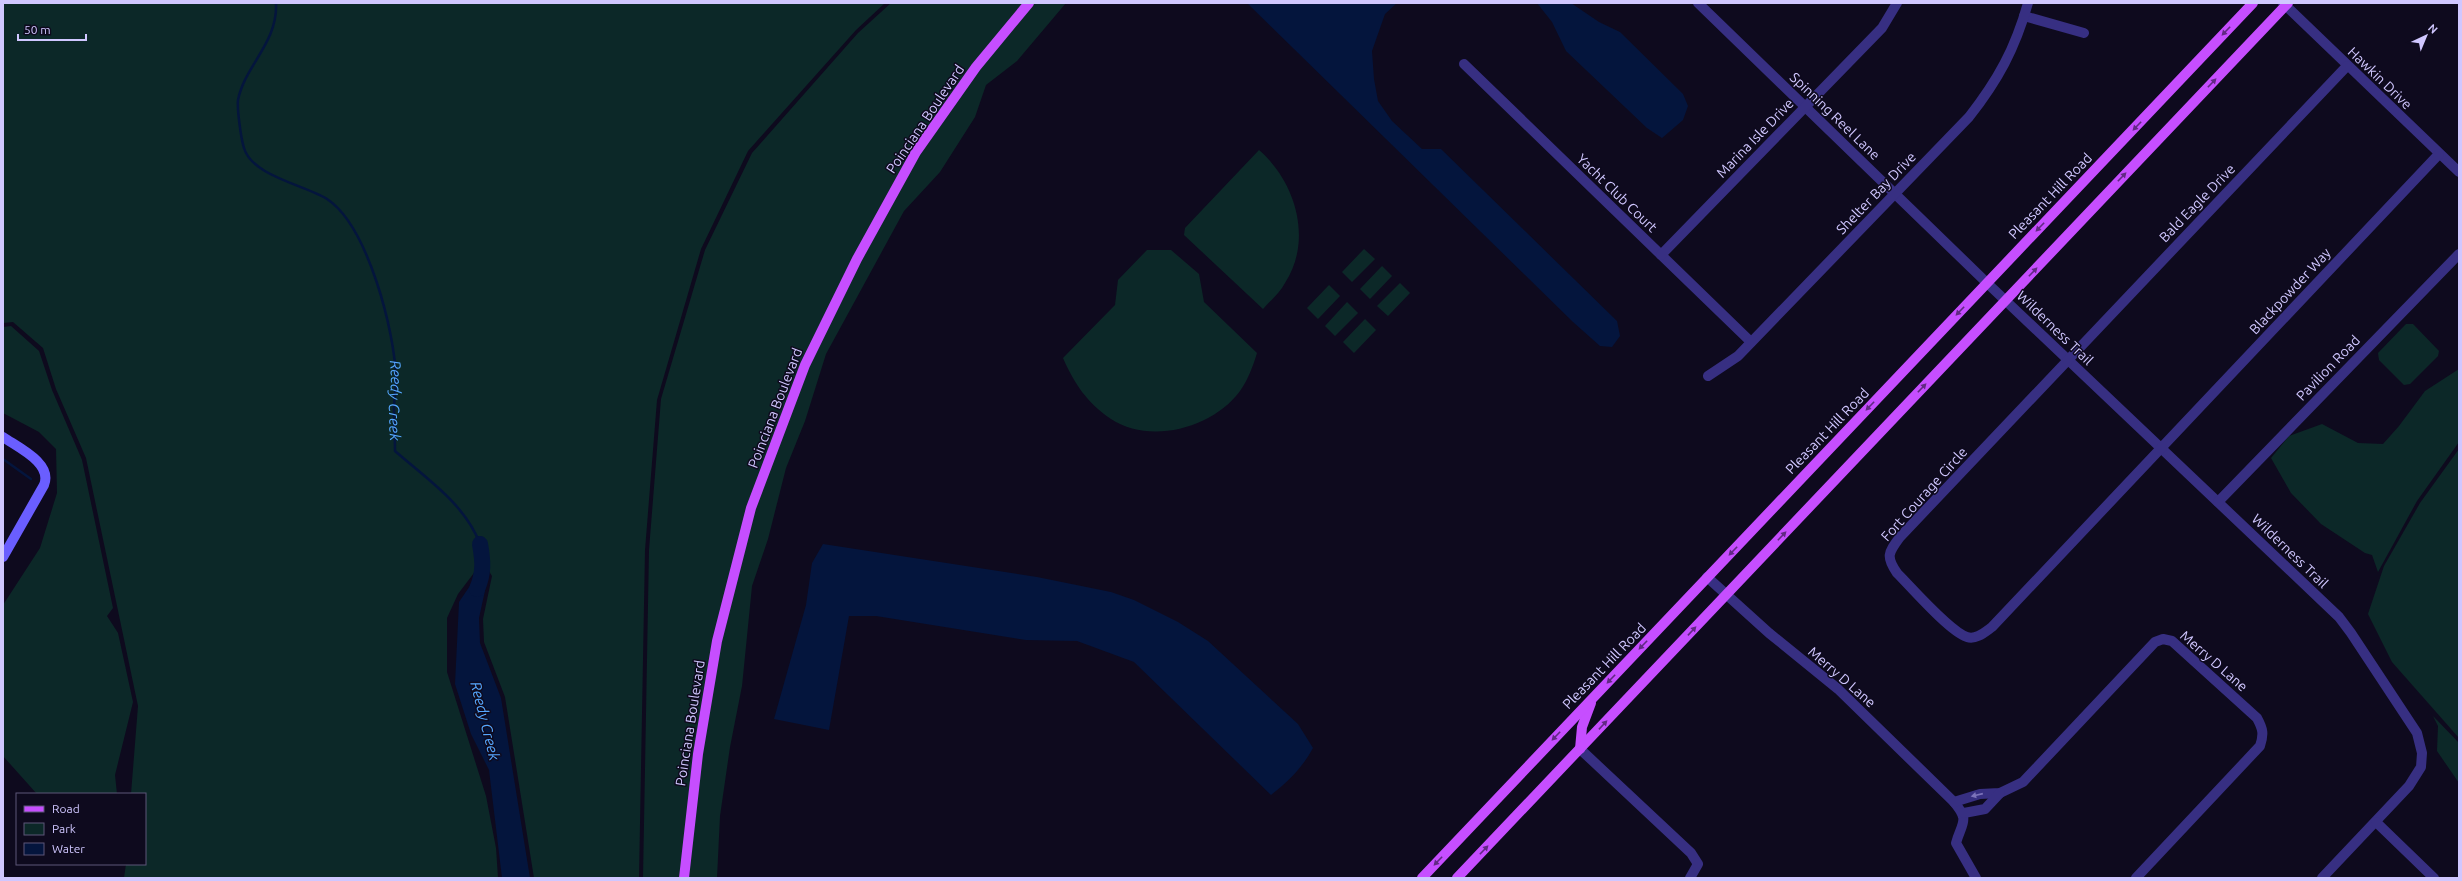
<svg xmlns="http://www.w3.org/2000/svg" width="2462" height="881" font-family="Ubuntu,sans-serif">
	<rect width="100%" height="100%" fill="#0e0a1e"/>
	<g fill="#0c2828">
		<path d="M3 3H885L856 30 748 151 701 249 657 400 645 550 639 878H534L505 697 484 642 483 619 492 576 483 561 458 594 447 618V672L486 796 496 848 498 878H124L126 864H145V794H131L138 706 86 458 56 389 43 348 13 322 3 323Z"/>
		<path d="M891 3H1066L1017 61 986 85 975 117 940 172 904 211 826 354 805 421 786 468 768 539 752 586 742 686 730 747 720 816 717 878H643L649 550 661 399 705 250 752 153 858 33Z"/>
		<path d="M1259 150C1296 182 1313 240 1285 283 1280 293 1270 301 1263 309L1184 235 1185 228Z"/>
		<path d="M1364 249 1375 259 1352 282 1342 272Z"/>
		<path d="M1147 250H1171L1199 274 1204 302 1257 353C1253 366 1248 380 1240 391 1213 428 1150 445 1111 419 1087 403 1074 383 1063 358L1115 305 1118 280Z"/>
		<path d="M1382 266 1392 276 1370 299 1360 289Z"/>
		<path d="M1400 283 1410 293 1388 316 1377 306Z"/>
		<path d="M1329 285 1340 296 1318 319 1307 308Z"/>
		<path d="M1347 302 1358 313 1335 336 1325 326Z"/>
		<path d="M1365 319 1376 330 1354 353 1343 342Z"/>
		<path d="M2406 324H2413L2439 351 2438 356 2410 384 2404 385 2379 360 2378 353Z"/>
		<path d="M11 326 39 351 52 390 82 460 113 608 107 616 118 633 133 702 115 775 117 794H37L3 756V605L40 548 57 493 56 449 39 432 3 413V327Z"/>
		<path d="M2459 369V442L2417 501 2378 572 2372 555 2365 553 2321 524 2291 493 2271 458 2289 436 2322 424 2358 443 2383 444 2399 426 2425 391Z"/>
		<path d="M2459 449V738L2392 662 2368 614 2384 566 2420 503Z"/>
		<path d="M2433 716 2459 743V783L2437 751 2438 726Z"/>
	</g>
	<g fill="#04153d">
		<path d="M1247 3H1397L1385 14 1372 51 1374 79 1378 101 1392 121 1422 149H1441L1617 321 1620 336 1612 347 1600 346 1573 322Z"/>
		<path d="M1537 3H1571L1599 22 1620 32 1683 94 1688 106 1683 120 1662 138 1647 128 1566 51 1552 22Z"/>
		<path d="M823 544 1037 577 1111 592 1134 600 1178 622 1208 641 1298 724 1313 748C1302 768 1289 781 1271 795L1134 662 1077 641 1026 640 876 616H849L829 730 774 719 806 605 812 563Z"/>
		<path d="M482 568 488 577 479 618 480 643 501 698 530 878H502L489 770 471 734 455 684 459 602Z"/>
	</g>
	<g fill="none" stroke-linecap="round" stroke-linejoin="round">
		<g stroke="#04153d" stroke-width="2.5">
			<path id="s1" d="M276 3C278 43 245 65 238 100 237 109 241 139 244 148 252 176 305 185 327 199 368 226 395 332 396 379 396 389 394 399 394 409 394 423 395 437 395 451 427 479 465 504 480 544"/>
			<path d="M3 459 31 479"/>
		</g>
		<path stroke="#04153d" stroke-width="16" d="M477 589C484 573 483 561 480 544"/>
		<g stroke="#372f82" stroke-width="10">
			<path d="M1698 3 1987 283 2339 617 2351 633 2417 733 2422 753 2421 767 2409 786 2322 878"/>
			<path d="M2283 3 2459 172"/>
			<path d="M2024 16 2084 33"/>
			<path d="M1464 64 1751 342"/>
			<path d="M2347 66 1900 537C1889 552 1885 556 1897 573 1911 587 1950 632 1967 637 1976 640 1985 632 1992 627L2439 154"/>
			<path d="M1661 255 1882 28 1897 3"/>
			<path d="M1708 376 1738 356 1969 117C1998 80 2015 49 2028 3"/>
			<path d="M2218 502 2459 254"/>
			<path d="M1707 577 1769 633 1838 689 1954 802C1970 821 1962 822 1956 843L1976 878"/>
			<path d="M1580 749 1691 853 1698 864 1690 878"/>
			<path d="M1954 802 1980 794 2000 793 2023 782 2155 642 2163 639 2172 641 2257 718C2263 729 2264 734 2260 746L2136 878"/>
			<path d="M1964 813 1985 809 2000 793"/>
			<path d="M2376 822 2434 878"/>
		</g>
		<path stroke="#6a5eff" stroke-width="10" d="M3 437C17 447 53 463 44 485L3 557"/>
		<g stroke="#c64eff" stroke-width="10">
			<path d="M1580 749 1582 727 1591 703"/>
			<path d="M684 878 698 754 717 641 751 508 805 365 857 259 916 152 976 67 1029 3"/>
			<path d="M1422 878 2253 3"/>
			<path d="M1457 878 2288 3"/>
		</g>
	</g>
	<defs><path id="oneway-solid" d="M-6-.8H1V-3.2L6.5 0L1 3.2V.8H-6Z"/></defs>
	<g fill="#612983">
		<use href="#oneway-solid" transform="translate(2226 31) rotate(134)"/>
		<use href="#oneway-solid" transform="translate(2212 83) rotate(-46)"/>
		<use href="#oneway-solid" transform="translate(2137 126) rotate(134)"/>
		<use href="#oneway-solid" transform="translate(2122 177) rotate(-46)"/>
		<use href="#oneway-solid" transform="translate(2040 227) rotate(134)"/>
		<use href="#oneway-solid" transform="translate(2033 272) rotate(-46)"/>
		<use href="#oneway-solid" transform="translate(1960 311) rotate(134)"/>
		<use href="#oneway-solid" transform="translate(1922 388) rotate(-46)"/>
		<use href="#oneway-solid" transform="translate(1870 406) rotate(134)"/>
		<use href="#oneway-solid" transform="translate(1782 536) rotate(-46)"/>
		<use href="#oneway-solid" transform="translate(1733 551) rotate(134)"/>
		<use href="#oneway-solid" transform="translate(1692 631) rotate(-47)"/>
		<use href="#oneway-solid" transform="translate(1643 645) rotate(134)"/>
		<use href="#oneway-solid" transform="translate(1611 679) rotate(134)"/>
		<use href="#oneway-solid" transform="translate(1603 725) rotate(-47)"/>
		<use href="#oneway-solid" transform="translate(1556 736) rotate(134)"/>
		<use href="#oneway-solid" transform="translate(1484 850) rotate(-46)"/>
		<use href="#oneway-solid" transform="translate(1438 861) rotate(134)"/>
	</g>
	<use fill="#7c73ba" href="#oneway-solid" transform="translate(1977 795) rotate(167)"/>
	<g text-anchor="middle" stroke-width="3" stroke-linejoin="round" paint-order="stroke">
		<g font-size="14" fill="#d0c7ff" stroke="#0e0a1e">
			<text transform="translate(2380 78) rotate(44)" y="5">Hawkin Drive</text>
			<text transform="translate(1835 116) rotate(44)" y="5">Spinning Reel Lane</text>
			<text transform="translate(925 119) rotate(-56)" y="5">Poinciana Boulevard</text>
			<text transform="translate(1755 138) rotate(-46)" y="5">Marina Isle Drive</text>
			<text transform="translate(1617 193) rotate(44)" y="5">Yacht Club Court</text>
			<text transform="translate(1876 193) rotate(-46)" y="5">Shelter Bay Drive</text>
			<text transform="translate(2050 196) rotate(-46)" y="5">Pleasant Hill Road</text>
			<text transform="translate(2197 203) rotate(-46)" y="5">Bald Eagle Drive</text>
			<text transform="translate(2290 291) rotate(-47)" y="5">Blackpowder Way</text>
			<text transform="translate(2055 328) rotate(44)" y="5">Wilderness Trail</text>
			<text transform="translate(2328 368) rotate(-46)" y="5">Pavilion Road</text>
			<text transform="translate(775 408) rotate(-69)" y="5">Poinciana Boulevard</text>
			<text transform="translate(1827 431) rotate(-46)" y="5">Pleasant Hill Road</text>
			<text transform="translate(1924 494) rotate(-48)" y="5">Fort Courage Circle</text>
			<text transform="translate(2290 551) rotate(44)" y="5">Wilderness Trail</text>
			<text transform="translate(2214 661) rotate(41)" y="5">Merry D Lane</text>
			<text transform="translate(1604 666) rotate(-46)" y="5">Pleasant Hill Road</text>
			<text transform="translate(1842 677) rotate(41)" y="5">Merry D Lane</text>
			<text transform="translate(690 723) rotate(-81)" y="5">Poinciana Boulevard</text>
		</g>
		<g font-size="15" font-style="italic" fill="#55a7ff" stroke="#0e0a1e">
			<text dy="5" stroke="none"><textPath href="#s1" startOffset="473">Reedy Creek</textPath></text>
			<text transform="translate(485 721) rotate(76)" y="5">Reedy Creek</text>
		</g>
	</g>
	<rect width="2462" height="881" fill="none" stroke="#d0c7ff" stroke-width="8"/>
	<rect x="16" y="793" width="130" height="72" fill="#0e0a1e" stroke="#5c5678"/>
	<rect x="24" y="806" width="20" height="6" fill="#c64eff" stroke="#5c5678"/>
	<text x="52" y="813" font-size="12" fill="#d0c7ff">Road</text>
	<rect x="24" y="823" width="20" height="12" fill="#0c2828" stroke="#5c5678"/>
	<text x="52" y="833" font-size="12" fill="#d0c7ff">Park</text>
	<rect x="24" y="843" width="20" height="12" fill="#04153d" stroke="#5c5678"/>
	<text x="52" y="853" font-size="12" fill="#d0c7ff">Water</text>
	<g transform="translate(2426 36) rotate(44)" stroke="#0e0a1e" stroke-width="3" paint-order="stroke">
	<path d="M0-3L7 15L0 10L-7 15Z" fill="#d0c7ff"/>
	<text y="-6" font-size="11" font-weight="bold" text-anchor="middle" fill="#d0c7ff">N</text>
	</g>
	<path d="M18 34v6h68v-6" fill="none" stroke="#d0c7ff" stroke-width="2"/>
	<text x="24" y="34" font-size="12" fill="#d0c7ff" stroke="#0e0a1e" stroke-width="3" paint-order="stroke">50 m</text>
</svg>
